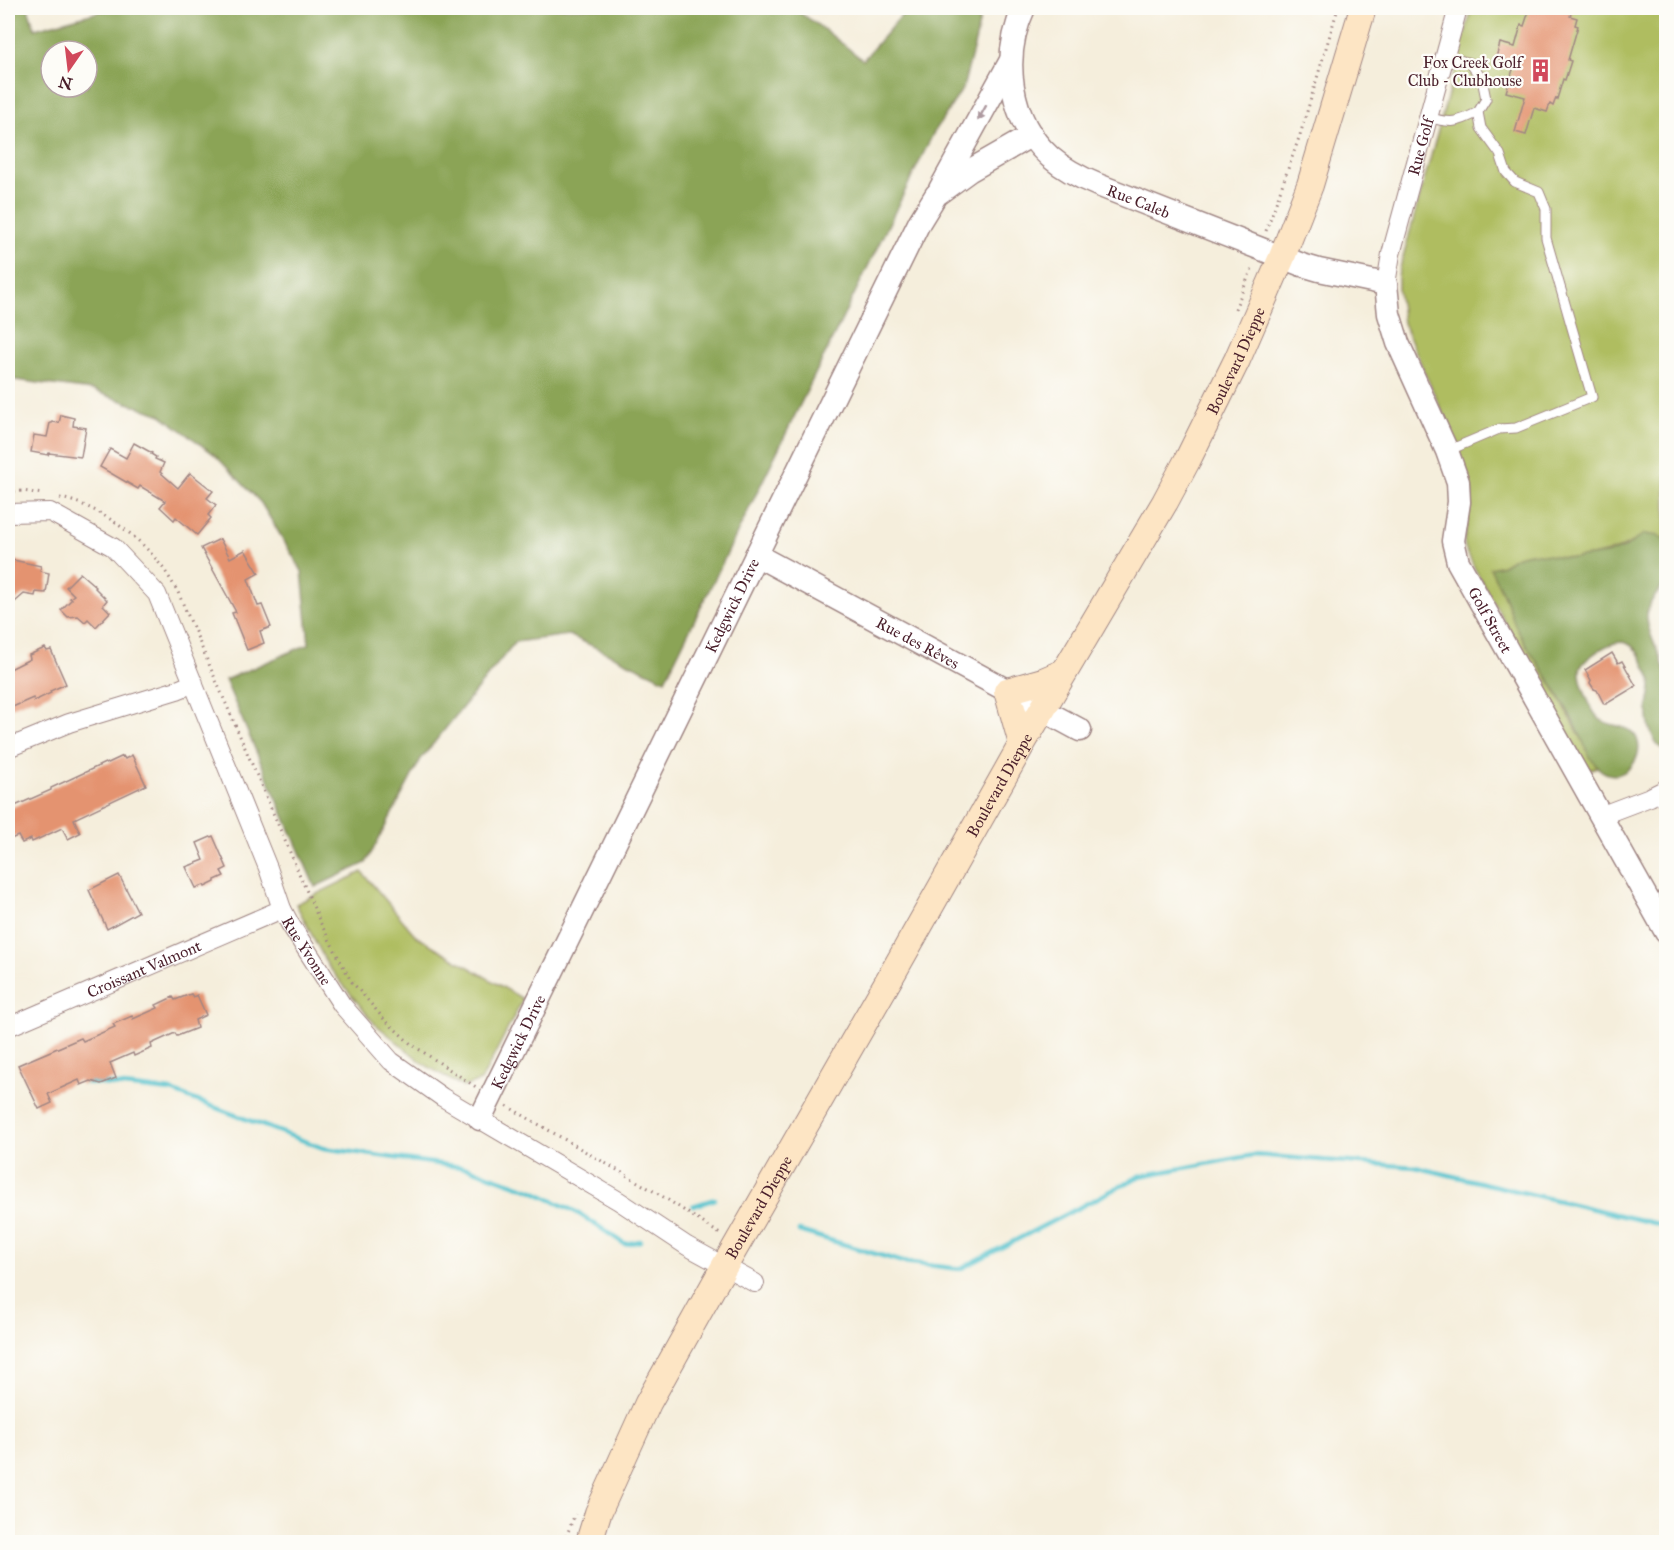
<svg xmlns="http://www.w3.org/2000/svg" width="1674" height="1550" font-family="'IM FELL Great Primer',serif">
	<rect width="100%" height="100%" fill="#fdfcf7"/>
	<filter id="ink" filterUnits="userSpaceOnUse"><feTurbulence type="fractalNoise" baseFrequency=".0167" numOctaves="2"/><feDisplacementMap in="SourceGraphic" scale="12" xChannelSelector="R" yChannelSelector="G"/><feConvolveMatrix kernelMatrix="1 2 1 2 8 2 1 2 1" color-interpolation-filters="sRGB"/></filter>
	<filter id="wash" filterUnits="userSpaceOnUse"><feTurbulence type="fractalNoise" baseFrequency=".008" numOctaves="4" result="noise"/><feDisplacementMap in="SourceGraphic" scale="24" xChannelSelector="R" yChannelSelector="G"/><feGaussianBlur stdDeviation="1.35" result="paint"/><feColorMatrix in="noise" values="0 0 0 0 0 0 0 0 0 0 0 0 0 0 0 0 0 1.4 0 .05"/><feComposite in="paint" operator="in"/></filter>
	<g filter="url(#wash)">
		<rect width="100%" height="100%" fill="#f5eedc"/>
		<g fill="#afbd60" stroke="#7c6e46" stroke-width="1.5">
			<path d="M1472 8H1666V541L1664 538 1632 542 1617 550 1592 556 1573 558 1562 557 1509 562 1503 565 1508 604 1516 626 1549 679 1597 767 1588 770 1476 571 1465 548 1464 541 1472 495 1470 481 1448 425 1403 323 1398 290V276L1401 264Z"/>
			<path d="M362 872 416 936 523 999 481 1081 463 1087 425 1065 374 1023 328 966 296 904Z"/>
		</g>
		<g fill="#8ba456" stroke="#6a6240" stroke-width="1.5" fill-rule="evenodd">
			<path d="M8 8H28L35 29 113 8H793L825 30 863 60 908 8H982L976 38 963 88 933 134 665 680 569 635 515 642 421 759 366 863 315 887 225 680 309 644 302 571 261 503 215 455 161 415 92 390 8 379ZM51 51H87V87H51Z"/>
			<path d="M1644 534 1659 536 1666 541C1667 551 1669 569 1666 578 1662 593 1645 601 1647 619 1649 640 1663 656 1666 676 1669 698 1667 728 1666 751 1651 743 1647 724 1648 707 1649 698 1652 689 1651 680 1650 674 1646 669 1644 663 1634 642 1623 636 1601 649 1595 653 1584 660 1581 667 1576 676 1592 715 1601 720 1613 728 1634 724 1638 742 1643 761 1621 784 1602 771 1589 762 1584 742 1577 728 1568 711 1558 693 1547 677 1537 661 1524 644 1516 627 1512 620 1511 612 1508 605 1503 593 1496 580 1490 568L1503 565 1517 556 1530 553 1573 558 1592 556 1609 553 1626 547Z"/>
		</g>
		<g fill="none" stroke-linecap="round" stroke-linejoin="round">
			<g stroke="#56c3ce" stroke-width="4.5">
				<path d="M84 1082 171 1091 323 1148 468 1168 531 1190 578 1213 625 1244 640 1241"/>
				<path d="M693 1206 715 1199"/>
				<path d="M799 1231 903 1262 960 1269 1140 1176 1254 1155 1415 1167 1666 1226"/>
			</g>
		</g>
		<g id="blocks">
			<g fill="#e4936f">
				<path d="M1530 8H1573L1570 16 1577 18 1575 25 1578 26 1568 60 1571 61 1565 80 1563 79 1557 99 1556 98 1553 106 1550 104 1547 112 1534 108 1526 135 1515 132 1525 97 1506 92 1515 63 1496 58 1500 43 1515 47 1521 25 1524 26Z"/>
				<path d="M61 415 74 418 73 426 86 428 81 457 49 453 48 455 31 452 34 435 47 437 50 423H52V422L59 423Z"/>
				<path d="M134 443 152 453 151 454 156 457 155 459 164 463 160 472 178 488 190 473 213 491 207 498 216 505 208 515 211 518 197 535 176 517 174 520 160 507 165 501 140 486 138 489 100 467 110 449 126 458Z"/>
				<path d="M220 539 230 558 245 550 259 573 248 579 258 606 262 605 271 627 260 631 264 643 247 650 232 613 236 612 201 548Z"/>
				<path d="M13 560 41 566 40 571 49 573 46 593 36 592 35 596 24 594 8 608 9 591 8 589Z"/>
				<path d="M80 573 96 587 95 588 107 600 103 605 110 612 96 627 88 619 85 622 78 616 68 617 61 610 72 599 70 598 74 595 66 587Z"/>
				<path d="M45 648 47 651 51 650 66 684 50 691 51 693 34 701 33 698 8 709V670L30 659 29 655Z"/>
				<path d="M1612 653 1618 663 1622 661 1636 686 1606 704H1604L1597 690 1594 689 1590 683 1591 680 1585 670Z"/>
				<path d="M132 755 146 785 74 819 80 833 68 839 62 828 32 842 31 839 22 843 18 836 8 840V809L51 790V788L105 763 106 764 123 756 125 759Z"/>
				<path d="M213 836 227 868 221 871 224 876 215 880V882L205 887 204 885 196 888 186 867 204 860 197 843Z"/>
				<path d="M119 875 138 912 107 929 89 890Z"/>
				<path d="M191 994 193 997 197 995 206 1015 195 1020 197 1028 177 1036 175 1033 151 1044 152 1048 134 1056 133 1053 110 1063 116 1078 101 1084 91 1081 81 1085 79 1080 48 1094 52 1103 39 1109 18 1065 81 1038 83 1041 115 1027 113 1024 132 1016 133 1019 158 1008 156 1005 173 997 175 1000Z"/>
			</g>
		</g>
	</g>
	<g filter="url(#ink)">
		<use href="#blocks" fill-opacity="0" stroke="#a08684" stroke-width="1.5"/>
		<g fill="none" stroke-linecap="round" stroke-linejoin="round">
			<defs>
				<g id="service">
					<path d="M1445 56 1470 63 1482 79 1486 99 1478 112 1481 128 1500 154 1506 172 1515 182 1539 192 1546 209V238L1592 397 1516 428 1499 429 1447 451"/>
					<path d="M1428 117C1450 124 1458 123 1478 112"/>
				</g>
				<g id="minor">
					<path id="s1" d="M1386 284 1391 254 1458 8"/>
					<path id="s2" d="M8 513 50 512 113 547 157 594 268 868 282 909 290 924 342 1005 391 1061 442 1097 619 1201 687 1246 755 1283"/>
					<path d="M8 748 69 723 177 690 194 683"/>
					<path d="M1600 816 1650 797 1666 789"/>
					<path id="s3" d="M8 1027 282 909"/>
				</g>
				<g id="tertiary">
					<path id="s4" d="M1024 8C1001 57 1009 120 1050 157 1065 170 1081 178 1098 185L1302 265 1319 270 1386 284 1389 314 1398 343 1447 451 1458 482 1459 502 1453 541 1458 562 1666 932"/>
					<path d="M940 189 1010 62"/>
					<path id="s5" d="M756 555 1080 730"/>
					<path id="s6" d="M480 1119 920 221 936 195 969 171 1032 135"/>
				</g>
				<g id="secondary">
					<path d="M1022 744 1007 691 1043 681 1064 672"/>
					<path id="s7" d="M589 1542 598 1513 648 1403 724 1267 895 969 1022 744 1165 502 1188 459 1237 360 1282 257 1310 185 1363 8"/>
				</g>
			</defs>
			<use href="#service" stroke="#a08684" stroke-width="11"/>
			<use href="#minor" stroke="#a08684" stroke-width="20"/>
			<use href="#tertiary" stroke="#a08684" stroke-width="25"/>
			<use href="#secondary" stroke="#a08684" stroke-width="28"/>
			<g stroke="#a08684" stroke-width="3" stroke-dasharray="1.5 4.5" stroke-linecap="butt">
				<path d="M1266 231 1300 135 1338 8"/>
				<path d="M1235 309 1253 266"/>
				<path d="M8 492 23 491 42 494"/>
				<path d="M60 498C95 504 138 535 159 563 166 571 171 581 177 590L320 922 351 981 384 1019 411 1044 476 1087"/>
				<path d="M507 1106 662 1196 720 1234"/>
				<path d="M564 1542 575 1514"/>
			</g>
			<use href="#service" stroke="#fff" stroke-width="9"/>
			<use href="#minor" stroke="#fff" stroke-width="18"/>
			<use href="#tertiary" stroke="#fff" stroke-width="22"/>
			<use href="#secondary" stroke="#fde5c4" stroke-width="26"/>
		</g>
		<defs><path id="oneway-solid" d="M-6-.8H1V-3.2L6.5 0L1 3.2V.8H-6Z" transform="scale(1.5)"/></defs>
		<use fill="#ae9aa0" href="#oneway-solid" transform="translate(982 113) rotate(119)"/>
	</g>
	<defs>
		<symbol id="building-bare" viewBox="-9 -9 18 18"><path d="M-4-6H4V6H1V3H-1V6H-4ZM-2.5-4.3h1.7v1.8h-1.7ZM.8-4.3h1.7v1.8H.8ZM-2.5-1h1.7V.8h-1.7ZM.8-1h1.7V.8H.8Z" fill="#d1495b" stroke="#fdfcf7" stroke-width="2.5" paint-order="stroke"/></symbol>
	</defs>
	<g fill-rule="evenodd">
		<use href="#building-bare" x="1524" y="54" width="33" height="33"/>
	</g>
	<g text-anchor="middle" stroke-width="4.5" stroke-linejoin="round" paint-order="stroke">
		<g font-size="16" fill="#4a1f2b" stroke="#fdfcf7" text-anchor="end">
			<text x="1522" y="68">Fox Creek Golf<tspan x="1522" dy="18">Club - Clubhouse</tspan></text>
		</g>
		<g font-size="16" fill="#4a1f2b" stroke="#fdfcf7">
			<text dy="6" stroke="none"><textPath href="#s1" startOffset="142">Rue Golf</textPath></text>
			<text dy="6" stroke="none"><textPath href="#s4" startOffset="261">Rue Caleb</textPath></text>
			<text dy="6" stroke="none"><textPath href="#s7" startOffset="1348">Boulevard Dieppe</textPath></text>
			<text dy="6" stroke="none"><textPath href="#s6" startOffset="572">Kedgwick Drive</textPath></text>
			<text dy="6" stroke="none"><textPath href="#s4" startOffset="882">Golf Street</textPath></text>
			<text dy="6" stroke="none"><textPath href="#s5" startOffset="184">Rue des Rêves</textPath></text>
			<text dy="6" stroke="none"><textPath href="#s7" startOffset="862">Boulevard Dieppe</textPath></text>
			<text dy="6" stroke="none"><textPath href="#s2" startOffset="566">Rue Yvonne</textPath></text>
			<text dy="6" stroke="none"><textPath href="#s3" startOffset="148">Croissant Valmont</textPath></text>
			<text dy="6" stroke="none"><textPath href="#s6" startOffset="86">Kedgwick Drive</textPath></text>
			<text dy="6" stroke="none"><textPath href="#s7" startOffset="376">Boulevard Dieppe</textPath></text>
		</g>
	</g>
	<rect width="1674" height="1550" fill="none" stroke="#fdfcf7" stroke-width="30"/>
	<g transform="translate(69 69) rotate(194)"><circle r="28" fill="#fdfcf7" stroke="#b5a4a5" stroke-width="1.5"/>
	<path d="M0-4.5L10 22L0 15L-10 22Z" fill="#d1495b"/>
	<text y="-9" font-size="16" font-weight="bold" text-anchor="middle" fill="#4a1f2b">N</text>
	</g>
</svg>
